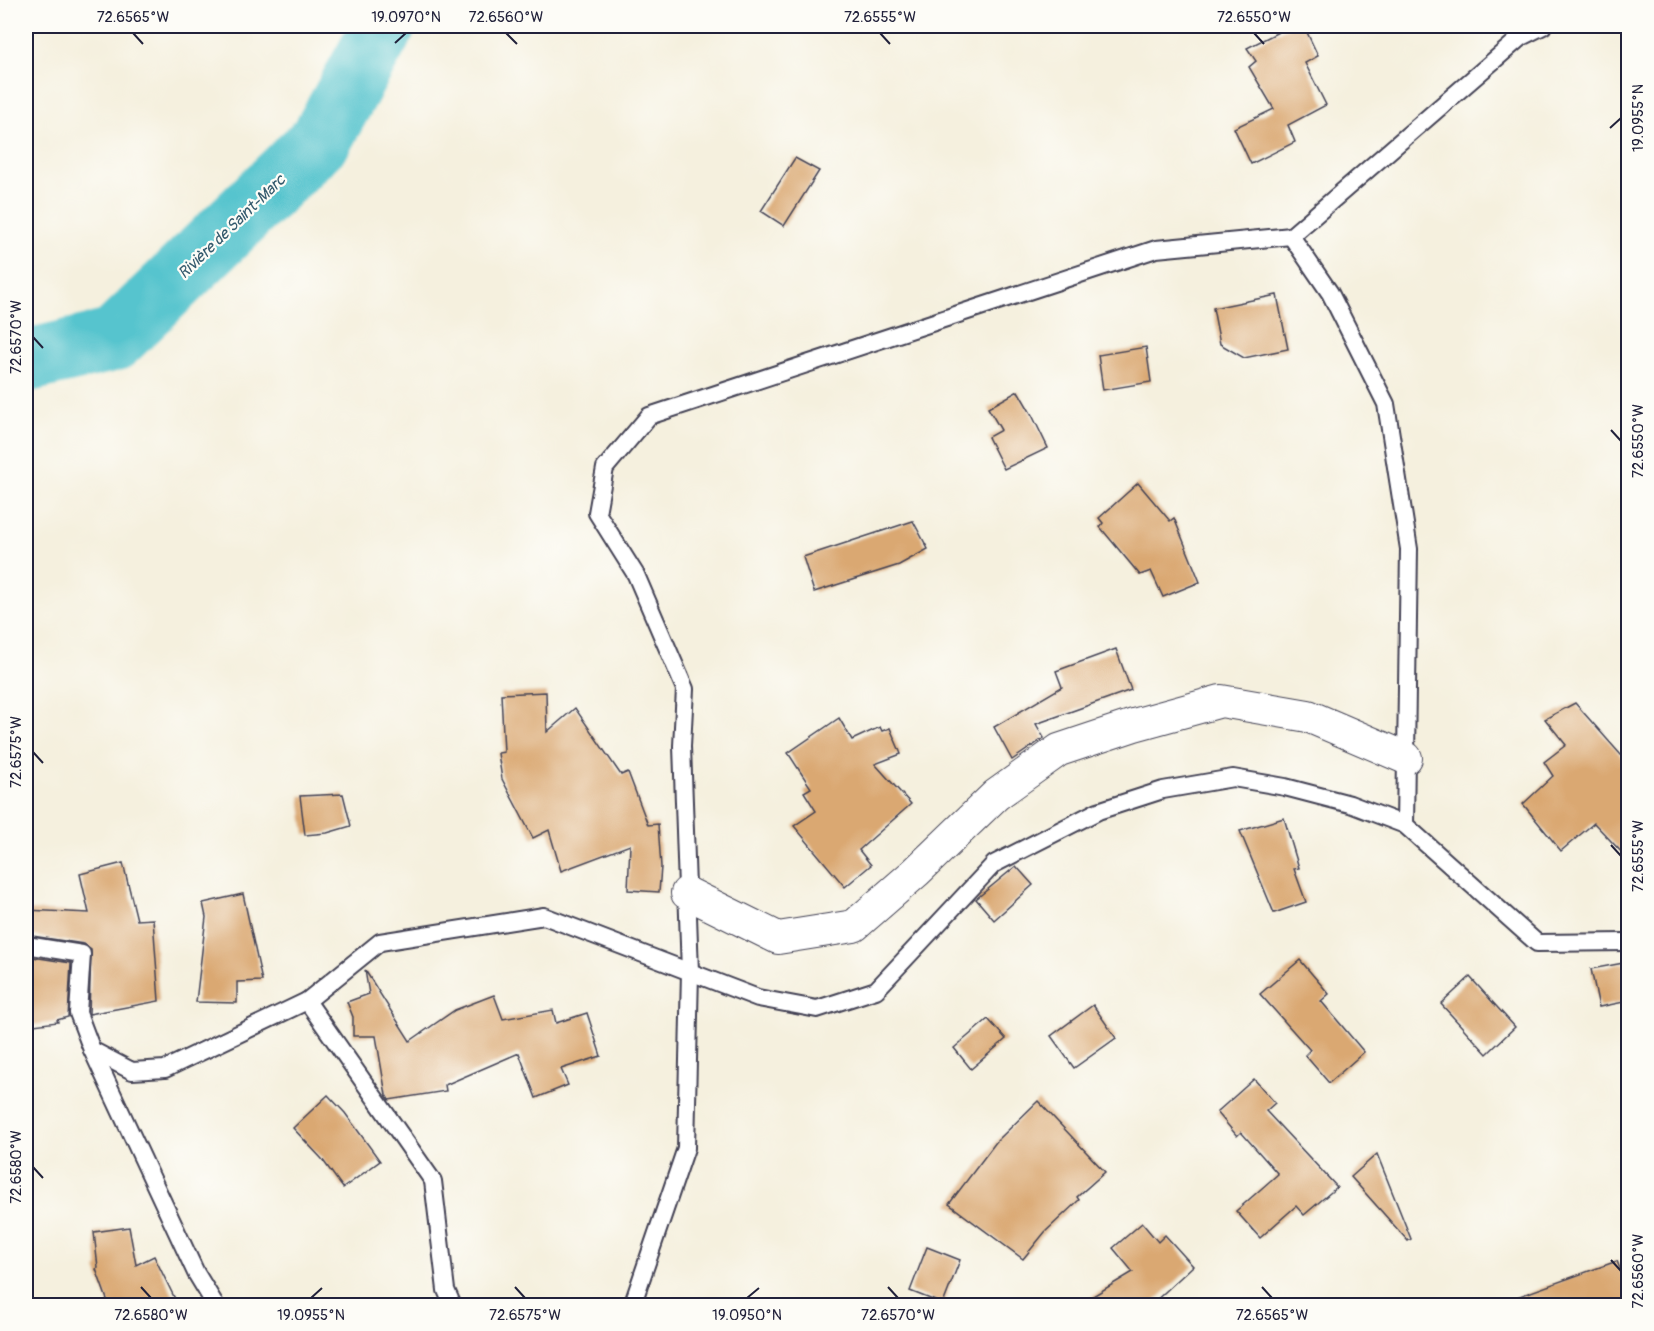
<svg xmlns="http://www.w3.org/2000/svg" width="1654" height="1331" font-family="Pangolin,sans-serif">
	<rect width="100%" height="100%" fill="#fdfcf7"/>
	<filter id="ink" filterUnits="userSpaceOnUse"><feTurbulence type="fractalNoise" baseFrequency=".0167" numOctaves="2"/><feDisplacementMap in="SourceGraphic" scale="12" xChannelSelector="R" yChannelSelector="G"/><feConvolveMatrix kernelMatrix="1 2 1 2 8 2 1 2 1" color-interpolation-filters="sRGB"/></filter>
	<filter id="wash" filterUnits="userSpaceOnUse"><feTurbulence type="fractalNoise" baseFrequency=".008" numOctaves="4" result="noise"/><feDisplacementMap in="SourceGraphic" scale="24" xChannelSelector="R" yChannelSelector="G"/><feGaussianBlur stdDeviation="1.35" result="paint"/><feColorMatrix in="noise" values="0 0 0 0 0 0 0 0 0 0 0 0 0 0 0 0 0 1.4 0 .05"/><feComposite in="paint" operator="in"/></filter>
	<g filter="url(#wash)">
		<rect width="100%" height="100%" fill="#f5f0de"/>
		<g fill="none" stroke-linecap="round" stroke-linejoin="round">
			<path stroke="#57c4ce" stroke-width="63" d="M26 361 114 340 321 139 384 26"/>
		</g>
		<g id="blocks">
			<g fill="#daa872">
				<path d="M1290 26H1304L1318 56 1305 63 1326 105 1288 125 1295 142 1251 164 1234 128 1274 109 1249 67 1256 61 1247 48Z"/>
				<path d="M795 158 819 171 784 226 761 211Z"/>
				<path d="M1277 295 1288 349 1244 358 1220 344 1213 308Z"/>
				<path d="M1146 347 1151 382 1103 390 1098 355Z"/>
				<path d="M1018 391 1032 415 1048 448 1004 469 988 437 1001 430 988 408Z"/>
				<path d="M1138 483 1170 521 1174 518 1200 582 1163 597 1151 571 1140 575 1100 527 1103 523 1099 518Z"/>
				<path d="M913 521 928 549 899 565 814 592 803 557Z"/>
				<path d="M1116 649 1131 690 1036 724 1044 738 1012 760 994 727 1062 687 1056 671Z"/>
				<path d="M546 692 547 732 575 708 621 775 628 772 648 825 658 824 661 867 659 892 628 890 630 845 561 871 549 830 533 838 502 779 498 753 504 752 501 694Z"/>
				<path d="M1575 703 1629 764V860L1594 823 1561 851 1523 804 1553 776 1544 762 1566 745 1545 719Z"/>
				<path d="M839 718 852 740 880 727 882 731 890 728 901 754 875 764 911 804 859 850 871 865 845 887 794 826 816 811 804 792 811 788 788 753Z"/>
				<path d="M343 794 351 826 327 833 305 835 300 796Z"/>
				<path d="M1284 818 1299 868 1294 869 1306 902 1274 913 1240 831Z"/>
				<path d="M123 863 137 920 153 919 159 1001 89 1014 91 949 84 944 26 935V910L89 913 80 874Z"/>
				<path d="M1016 866 1033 885 994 920 976 899Z"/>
				<path d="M243 894 262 981 237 982V1003L196 1002 206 917 203 903Z"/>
				<path d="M26 956 71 963 68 1017 57 1020 58 1022 26 1026Z"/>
				<path d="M1300 960 1329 994 1321 1001 1364 1052 1329 1083 1305 1055 1310 1050 1260 994Z"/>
				<path d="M1629 962V1001L1599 1007 1591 969Z"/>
				<path d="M365 970 410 1041 455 1010 494 995 503 1019 553 1010 556 1023 587 1013 601 1056 561 1069 568 1085 536 1098 519 1053 445 1085 446 1091 389 1100 386 1095 376 1036H353V1017L347 1002 369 994Z"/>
				<path d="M1470 977 1515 1027 1487 1054 1441 1004Z"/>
				<path d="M1093 1005 1116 1038 1074 1068 1051 1036Z"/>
				<path d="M988 1019 1006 1039 971 1069 954 1048Z"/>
				<path d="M1254 1079 1275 1103 1266 1111 1337 1187 1304 1215 1296 1206 1260 1238 1236 1211 1278 1174 1241 1132 1237 1136 1217 1112Z"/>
				<path d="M328 1095 345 1113 380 1161 343 1188 322 1159 293 1128Z"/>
				<path d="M1038 1101 1105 1172 1077 1197 1079 1200 1045 1232 1023 1259 949 1204 996 1142Z"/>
				<path d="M1377 1154 1411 1239 1408 1241 1351 1177Z"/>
				<path d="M1142 1223 1158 1242 1165 1235 1193 1266 1151 1305H1078L1133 1272 1113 1248Z"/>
				<path d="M129 1227 136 1265 154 1256 178 1305H109L96 1269 98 1268 94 1232Z"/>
				<path d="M927 1247 960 1260 943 1304 910 1291Z"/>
				<path d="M1617 1261 1629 1293V1305H1504L1503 1302Z"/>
			</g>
		</g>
	</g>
	<g filter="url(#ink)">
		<use href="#blocks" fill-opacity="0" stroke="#424153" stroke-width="1.5"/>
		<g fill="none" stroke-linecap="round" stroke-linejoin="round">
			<defs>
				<g id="service">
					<path d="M1291 236 1330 293 1386 404 1409 549 1405 825"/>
					<path d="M26 945 82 954 78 1013 92 1050 132 1071 165 1069 307 1001 380 942 544 916 758 998 817 1009 876 990 994 864 1098 811 1163 790 1233 778 1285 787 1350 804 1405 825 1537 943 1628 942"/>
					<path d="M307 1001 433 1181 446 1290 453 1306"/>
					<path d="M92 1050 196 1273 216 1306"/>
					<path d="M632 1306 686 1148 690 972 682 746 685 689 636 575 597 513 605 468 649 416 1156 249 1291 236 1521 37 1543 26"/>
				</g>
				<path id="minor" d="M687 893 778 938 854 926 916 872 996 795 1059 750 1134 725 1221 701 1308 716 1406 758"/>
			</defs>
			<use href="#service" stroke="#424153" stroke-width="20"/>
			<use href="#minor" stroke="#424153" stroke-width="34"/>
			<use href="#service" stroke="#fff" stroke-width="16"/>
			<use href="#minor" stroke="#fff" stroke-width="32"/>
		</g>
	</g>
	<path fill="none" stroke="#22223b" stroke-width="2" d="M133 33 143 44M506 33 517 44M880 33 890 44M1254 33 1264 44M395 43 406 33M1610 128 1621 118M33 337 43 348M1611 430 1621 441M33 752 43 763M1611 845 1621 856M33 1167 43 1178M1611 1260 1621 1271M141 1287 151 1298M515 1287 525 1298M888 1287 898 1298M1262 1287 1272 1298M311 1298 322 1288M747 1298 759 1288"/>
	<g text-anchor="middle" stroke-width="4.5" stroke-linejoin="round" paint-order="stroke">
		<g font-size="16" font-style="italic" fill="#355b6e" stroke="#fdfcf7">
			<text transform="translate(231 226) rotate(-44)" y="6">Rivière de Saint-Marc</text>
		</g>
	</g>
	<rect width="1654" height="1331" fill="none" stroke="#fdfcf7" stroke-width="66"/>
	<rect x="33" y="33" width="1588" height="1265" fill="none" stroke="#22223b" stroke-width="2"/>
	<g font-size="15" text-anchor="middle" fill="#22223b">
		<text x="133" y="22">72.6565°W</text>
		<text x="406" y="22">19.0970°N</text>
		<text x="506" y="22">72.6560°W</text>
		<text x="880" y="22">72.6555°W</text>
		<text x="1254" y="22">72.6550°W</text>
		<text transform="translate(1638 118) rotate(-90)" y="5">19.0955°N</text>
		<text transform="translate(16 337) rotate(-90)" y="5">72.6570°W</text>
		<text transform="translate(1638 441) rotate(-90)" y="5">72.6550°W</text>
		<text transform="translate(16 752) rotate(-90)" y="5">72.6575°W</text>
		<text transform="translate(1638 856) rotate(-90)" y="5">72.6555°W</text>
		<text transform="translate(16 1167) rotate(-90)" y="5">72.6580°W</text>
		<text transform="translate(1638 1271) rotate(-90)" y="5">72.6560°W</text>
		<text x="151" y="1320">72.6580°W</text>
		<text x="311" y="1320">19.0955°N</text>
		<text x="525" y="1320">72.6575°W</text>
		<text x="747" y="1320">19.0950°N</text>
		<text x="898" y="1320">72.6570°W</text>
		<text x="1272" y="1320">72.6565°W</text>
	</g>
</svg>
